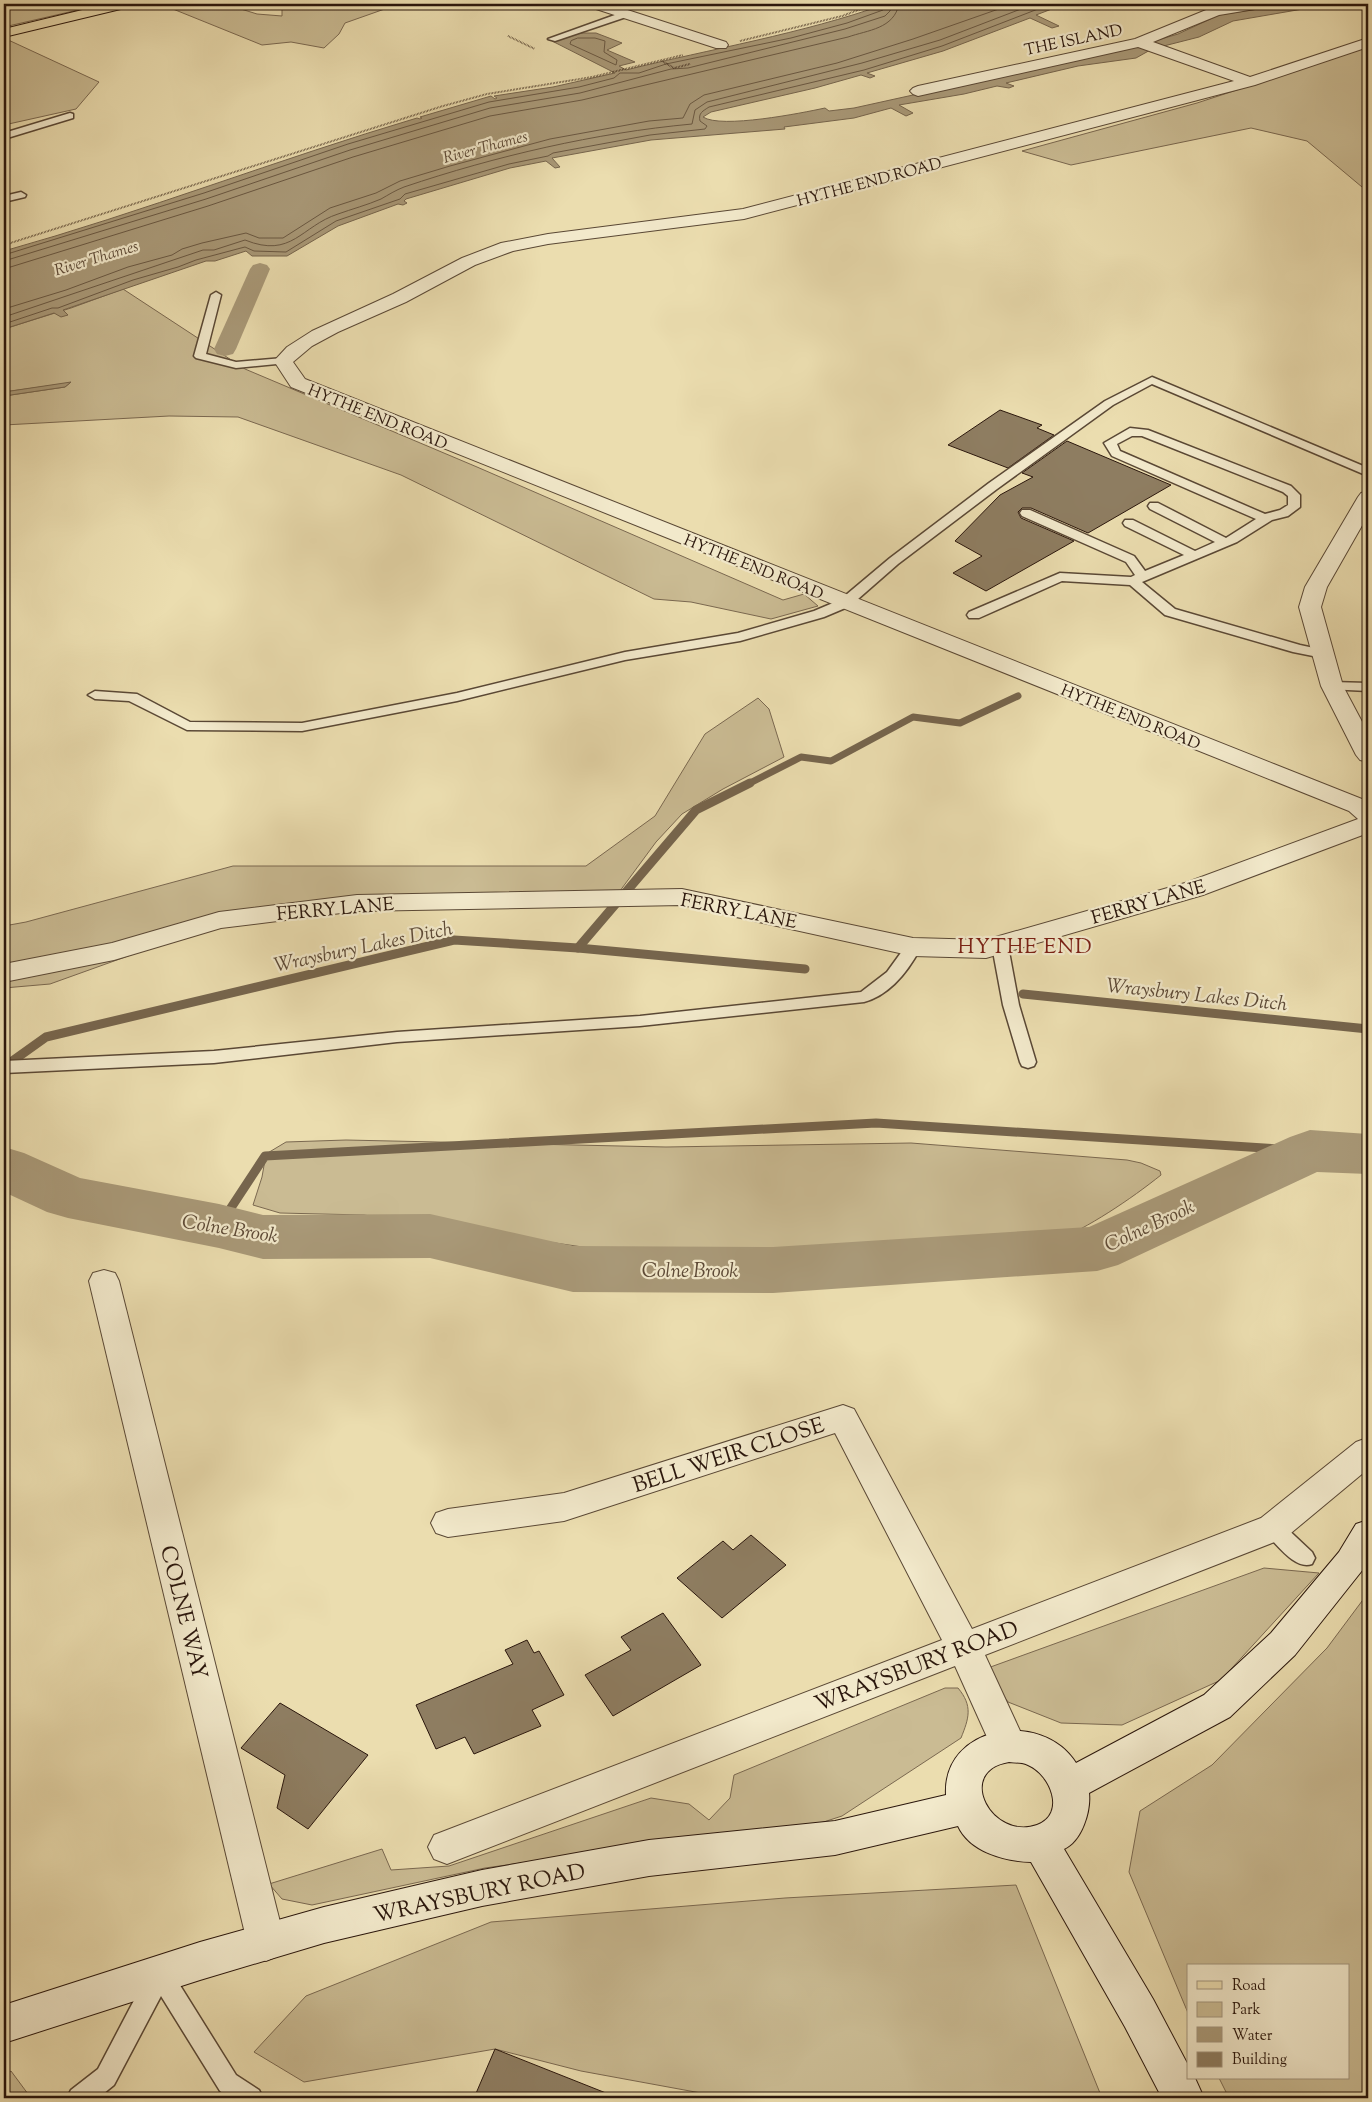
<svg xmlns="http://www.w3.org/2000/svg" width="1372" height="2102" font-family="'Sorts Mill Goudy',serif">
	<rect width="100%" height="100%" fill="#ebddaf"/>
	<filter id="stains"><feTurbulence type="fractalNoise" baseFrequency=".004" numOctaves="4"/><feColorMatrix values="0 0 0 0 .2 0 0 0 0 .09 0 0 0 0 .02 0 0 0 .5 -.17"/></filter>
	<radialGradient id="worn" r=".72"><stop offset=".6" stop-color="#630" stop-opacity="0"/><stop offset="1" stop-color="#630" stop-opacity=".3"/></radialGradient>
	<g fill="#cabb93" stroke="#7a6850">
		<path d="M4 4H104L4 27Z"/>
		<path d="M167 4H225L257 14 282 16V4H407L419 8 396 5 345 23 339 34 324 48 291 42 262 45 163 5Z"/>
		<path d="M4 38 99 82 76 109 4 125Z"/>
		<path d="M1368 47V192L1307 141 1251 128 1071 165 1022 151 1197 103Z"/>
		<path d="M123 289 245 369 477 467 783 600 804 594 818 606 771 619 691 602 654 599 401 475 238 417 169 416 4 425V396L65 387 70 383 4 392V329L71 308Z"/>
		<path d="M758 698 769 709 784 757 723 789 682 814 656 842 614 899 383 905 220 923 50 984 4 988V926L26 922 233 866H586L655 816 705 734Z"/>
		<path d="M346 1140 666 1147 911 1143 1127 1160 1141 1163 1160 1171 1161 1175C1131 1199 1088 1228 1053 1242 1032 1250 1008 1253 985 1256L685 1262 364 1215 280 1213 253 1205 262 1177 266 1154 286 1142Z"/>
		<path d="M1264 1568 1319 1573 1221 1680 1122 1725 1061 1723 1008 1702 985 1669Z"/>
		<path d="M1368 1593V2098H1229L1219 2078H1348V1966H1188V2013L1129 1872 1140 1811 1212 1765 1327 1648Z"/>
		<path d="M945 1688H958C973 1706 969 1718 961 1738L842 1816 802 1829 727 1834 485 1868 312 1905 282 1899 269 1884 382 1849 391 1870 449 1866 651 1798 689 1804 709 1820 730 1798 734 1775Z"/>
		<path d="M1016 1885 1102 2098H728L581 2071 495 2049 304 2082 254 2052 306 1996 491 1922 785 1898Z"/>
		<path d="M11 2071 31 2098H4V2076Z"/>
	</g>
	<g fill="#a99978" stroke="#76654d">
		<path d="M886 4H1065L1036 15 1059 26 1052 28 1030 18 943 51 867 73 875 76 870 78 861 75 815 88 711 112 703 117C721 129 802 113 825 108L829 111 854 108 1090 56 1124 50 1178 34 1219 15 1290 4H1332L1233 21 1199 37 1152 49 1136 58 1078 66 1006 83 1014 86 1009 88 997 86 964 94 899 105 913 113 906 116 891 108 854 118 784 127 785 129 651 140 552 158 560 167 555 168 546 161 510 168 406 199 404 201 407 203 403 205 398 204 338 226 287 256H252L246 251 215 261H206L63 310 68 315 61 317 54 313 4 329V251C143 212 279 159 417 118L420 119 422 118 420 117 491 96 495 99 497 98 494 96 553 87 615 73 552 41 577 33H596L622 43 607 50 635 62 619 66 626 70C711 49 801 34 886 4Z"/>
		<path d="M71 382 65 387 4 396V392Z"/>
	</g>
	<g fill="none" stroke-linecap="round" stroke-linejoin="round">
		<g stroke="#6a5842" stroke-width="1">
			<path d="M578 38H595L605 41 604 52 617 60 616 65 570 44 571 41Z"/>
			<path d="M4 255 204 193 348 144 489 102 579 87 614 78 620 73H639L666 64 791 38 847 23 883 10 885 4"/>
			<path d="M4 261 206 199 350 150 490 108 580 93 671 69 688 68 845 29 885 16 890 11 892 4"/>
			<path d="M4 269 208 206 353 157 490 116 582 100 848 37C868 30 894 29 899 4"/>
			<path d="M4 309 66 290 128 267 172 255 182 249 202 243 246 233 259 238H283L330 208 376 193 400 181 450 166 550 139 649 121 683 118 690 104 704 95 837 63 913 39 1013 4"/>
			<path d="M4 317 203 250H214L245 240C292 259 301 226 338 214 352 209 367 205 381 199 388 195 396 190 404 187 496 156 595 133 692 124L695 110 707 102 862 63 940 40 1034 4"/>
			<path d="M4 324 52 308H58L133 280 178 267 196 260 241 248 245 247 254 251 286 252 336 221 400 199 405 194 509 164 548 156 553 153 650 135 705 129 707 126 700 121C698 113 703 111 709 107L864 70 942 46 1051 4"/>
		</g>
		<path stroke="#76654d" stroke-width="7" d="M748 784 801 757 831 761 913 717 960 723 1018 696"/>
		<g stroke="#76654d" stroke-width="9">
			<path d="M578 948 696 810 750 783"/>
			<path d="M1023 994 1368 1029"/>
			<path d="M4 1067 46 1037 454 940 578 948 805 969"/>
			<path d="M219 1226 265 1156 876 1123 1310 1151"/>
		</g>
		<path fill="#a99978" fill-rule="evenodd" d="M260 263 267 265 270 269 236 349 233 354 225 356 217 354 214 349 250 269 253 265Z"/>
		<path fill="#a99978" fill-rule="evenodd" d="M1310 1130 1368 1134V1174L1317 1172 1118 1265 1097 1271 773 1293 573 1292 430 1258 263 1259 219 1248 68 1218 47 1212 4 1192V1147L24 1153 80 1178 219 1204 263 1215 430 1214 573 1246 773 1247 1089 1227 1290 1137Z"/>
	</g>
	<g fill="#8e7d61" stroke="#2a160c">
		<path d="M1000 410 1042 425 1037 428 1054 435 1008 468 948 445Z"/>
		<path d="M1067 441 1171 485 1088 533 1031 508H1022L1018 512 1021 518 1074 541 986 591 953 573 982 556 955 541 1000 495 1033 477 1022 473Z"/>
		<path d="M751 1535 786 1565 722 1618 677 1578 723 1541 733 1550Z"/>
		<path d="M663 1613 701 1665 613 1716 585 1675 631 1650 621 1637Z"/>
		<path d="M527 1640 534 1653 539 1651 564 1695 532 1710 541 1726 474 1754 465 1737 436 1749 416 1705 513 1664 505 1650Z"/>
		<path d="M280 1703 368 1755 308 1829 277 1808 285 1775 241 1748Z"/>
		<path d="M495 2049 616 2097V2098H474Z"/>
	</g>
	<g fill="none" stroke-linecap="round" stroke-linejoin="round">
		<defs>
			<g id="service">
				<path d="M626 11 630 14 629 16 555 41 548 39Z"/>
				<path d="M70 113 73 114V118L4 139V133Z"/>
				<path d="M21 192 26 195 25 197 4 202V196Z"/>
				<path d="M216 292 221 295 206 354 236 362 283 358 289 361 287 363 236 368 196 358 194 356 211 295Z"/>
				<path d="M1152 377 1368 468V476L1152 384 1113 405 997 489 898 564 850 606 824 617 740 641 625 660 457 701 302 731 187 730 129 701 95 699 88 695 95 691 137 694 190 722 302 723 457 693 625 652 738 633 814 611 840 600 890 558 989 483 1105 401Z"/>
				<path d="M1130 428 1148 430 1291 486 1300 495V507L1288 516 1272 520 1237 542 1142 582 1175 609 1300 645 1328 651 1330 654 1328 657 1323 658 1293 652 1165 615 1130 585 1062 581 979 618H969L967 615 969 612 1060 573 1131 577 1135 575 1126 562 1022 516 1020 513 1022 510H1030L1134 556 1145 571 1184 555 1125 526 1123 523 1125 520H1133L1195 551 1215 542 1150 509 1148 506 1150 503H1158L1226 538 1256 519 1112 456 1104 443ZM1132 436H1142L1283 492 1288 496V505L1280 510 1265 514 1120 451 1117 444Z"/>
				<path d="M1332 682 1368 683V691L1327 689 1325 686Z"/>
				<path d="M1000 941 1005 942 1008 946 1019 1005 1036 1062 1034 1066 1028 1068 1022 1066 1020 1062 1003 1005 992 946 995 942Z"/>
				<path d="M913 942 918 943 921 947C909 970 890 995 864 1002L640 1026 397 1042 214 1063 4 1073V1061L214 1051 397 1032 640 1016 861 992 887 972 908 943Z"/>
				<path d="M1273 1520 1280 1522 1312 1552 1315 1558 1312 1564C1295 1570 1278 1545 1266 1534L1263 1528 1266 1522Z"/>
				<path d="M160 1963 168 1966 236 2075 259 2090 263 2098H230L220 2091 161 1996 114 2085 98 2098H67L71 2090 98 2069 152 1966Z"/>
			</g>
			<g id="minor">
				<path d="M588 4H609L726 42 728 45 726 48H716L590 7Z"/>
				<path d="M1235 4H1268L1266 7 1261 8 1219 15 1153 42 1250 77 1368 38V47L1255 85 744 219 548 244 513 251 475 265 406 302 338 332 312 346 293 362 305 379 1367 801 1368 802V833L1203 895 986 958 913 956 682 905 357 911 221 928 114 960 4 982V964L112 943 219 912 357 895 682 889 913 938 985 940 1185 883 1358 819 1349 811 291 387 274 361 287 347 312 331 393 294 462 258 501 243 548 234 743 209 1234 81 1138 47 918 96 913 94 910 91 913 88 918 86 1135 39 1211 8Z"/>
				<path d="M1368 491V515L1327 587 1321 607 1343 686 1368 733V762L1360 760 1356 755 1321 686 1299 607 1305 587 1358 497 1361 493Z"/>
				<path d="M104 1270 115 1273 119 1281 285 1942 280 1955 266 1961 252 1955 247 1942 89 1281 93 1273Z"/>
				<path d="M843 1405 854 1409 972 1629 1261 1518 1356 1442 1367 1438 1368 1469 1285 1538 985 1655 1027 1746 1022 1757 1009 1762 996 1757 955 1666 447 1864 434 1859 428 1847 434 1835 942 1640 835 1433 564 1521 448 1537 436 1533 431 1523 436 1513 448 1509 564 1493Z"/>
			</g>
			<path id="secondary" d="M1368 1520V1563L1295 1655 1230 1717 1089 1793C1091 1811 1082 1841 1064 1849L1153 1999 1188 2065V2078H1195L1204 2098H1162L1125 2027 1031 1862C1004 1861 970 1852 958 1826L835 1855 649 1876 482 1906 324 1943 200 1980 4 2043V2005L200 1942 324 1907 482 1870 649 1840 835 1821 946 1795C942 1725 1042 1709 1076 1763L1204 1695 1271 1633 1339 1552 1356 1524ZM1009 1762C1015 1763 1022 1762 1028 1765 1050 1774 1067 1814 1037 1825 992 1841 954 1771 1009 1762Z"/>
			<path id="primary" d="M107 4H131L129 7 4 37V29Z"/>
		</defs>
		<use href="#service" stroke="#5a4835" stroke-width="3"/>
		<use href="#minor" stroke="#5a4835" stroke-width="2"/>
		<use href="#secondary" stroke="#2a160c" stroke-width="2"/>
		<use href="#primary" stroke="#2a160c" stroke-width="2"/>
		<g stroke="#2a160c" stroke-width="2" stroke-dasharray="0.5 1" stroke-linecap="butt">
			<path d="M4 9 29 4"/>
			<path d="M508 36 535 49"/>
			<path d="M740 41 842 16 875 4"/>
			<path d="M662 61 674 68 690 64"/>
			<path d="M4 245 443 106 487 94 592 77 683 55"/>
		</g>
		<use href="#service" fill="#f2e9cb" fill-rule="evenodd"/>
		<use href="#minor" fill="#f2e9cb" fill-rule="evenodd"/>
		<use href="#secondary" fill="#f2e9cb" fill-rule="evenodd"/>
		<use href="#primary" fill="#ebddaf" fill-rule="evenodd"/>
	</g>
	<g text-anchor="middle" stroke-width="4.5" stroke-linejoin="round" paint-order="stroke">
		<g font-size="16" fill="#2a160c" stroke="#f2e9cb">
			<text transform="translate(1073 39) rotate(-12)" y="6">THE ISLAND</text>
			<text transform="translate(869 181) rotate(-15)" y="6">HYTHE END ROAD</text>
			<text transform="translate(378 416) rotate(22)" y="6">HYTHE END ROAD</text>
			<text transform="translate(754 566) rotate(22)" y="6">HYTHE END ROAD</text>
			<text transform="translate(1131 716) rotate(22)" y="6">HYTHE END ROAD</text>
		</g>
		<g font-size="16" font-style="italic" fill="#5d4a37" stroke="#f2e9cb">
			<text transform="translate(485 146) rotate(-15)" y="6">River Thames</text>
			<text transform="translate(96 257) rotate(-17)" y="6">River Thames</text>
		</g>
		<g font-size="19" fill="#2a160c" stroke="#f2e9cb">
			<text transform="translate(1148 901) rotate(-16)" y="7">FERRY LANE</text>
			<text transform="translate(335 908) rotate(-5)" y="7">FERRY LANE</text>
			<text transform="translate(739 910) rotate(11)" y="7">FERRY LANE</text>
		</g>
		<g font-size="20" font-style="italic" fill="#5d4a37" stroke="#f2e9cb">
			<text transform="translate(363 946) rotate(-12)" y="7">Wraysbury Lakes Ditch</text>
			<text transform="translate(1197 994) rotate(6)" y="7">Wraysbury Lakes Ditch</text>
			<text transform="translate(1149 1225) rotate(-25)" y="7">Colne Brook</text>
			<text transform="translate(230 1228) rotate(9)" y="7">Colne Brook</text>
			<text x="690" y="1277">Colne Brook</text>
		</g>
		<g font-size="21" letter-spacing="1" fill="#7a1f14" stroke="#f2e9cb">
			<text x="1025" y="953">HYTHE END</text>
		</g>
		<g font-size="22" fill="#2a160c" stroke="#f2e9cb">
			<text transform="translate(728 1454) rotate(-18)" y="8">BELL WEIR CLOSE</text>
			<text transform="translate(185 1612) rotate(76)" y="8">COLNE WAY</text>
			<text transform="translate(916 1665) rotate(-21)" y="8">WRAYSBURY ROAD</text>
			<text transform="translate(479 1892) rotate(-12)" y="8">WRAYSBURY ROAD</text>
		</g>
	</g>
	<rect width="1372" height="2102" fill="none" stroke="#ebddaf" stroke-width="20"/>
	<rect x="5" y="5" width="1362" height="2092" fill="none" stroke="#2a160c" stroke-width="2.5"/>
	<rect x="10" y="10" width="1352" height="2082" fill="none" stroke="#2a160c"/>
	<rect x="1187" y="1964" width="162" height="115" fill="#f2e9cb" stroke="#a2957f"/>
	<rect x="1197" y="1981" width="25" height="8" fill="#ebddaf" stroke="#a2957f"/>
	<text x="1232" y="1990" font-size="15" fill="#2a160c">Road</text>
	<rect x="1197" y="2002" width="25" height="15" fill="#cabb93" stroke="#a2957f"/>
	<text x="1232" y="2014" font-size="15" fill="#2a160c">Park</text>
	<rect x="1197" y="2027" width="25" height="15" fill="#a99978" stroke="#a2957f"/>
	<text x="1232" y="2040" font-size="15" fill="#2a160c">Water</text>
	<rect x="1197" y="2052" width="25" height="15" fill="#8e7d61" stroke="#a2957f"/>
	<text x="1232" y="2064" font-size="15" fill="#2a160c">Building</text>
	<rect width="100%" height="100%" filter="url(#stains)"/>
	<rect width="100%" height="100%" fill="url(#worn)"/>
</svg>
